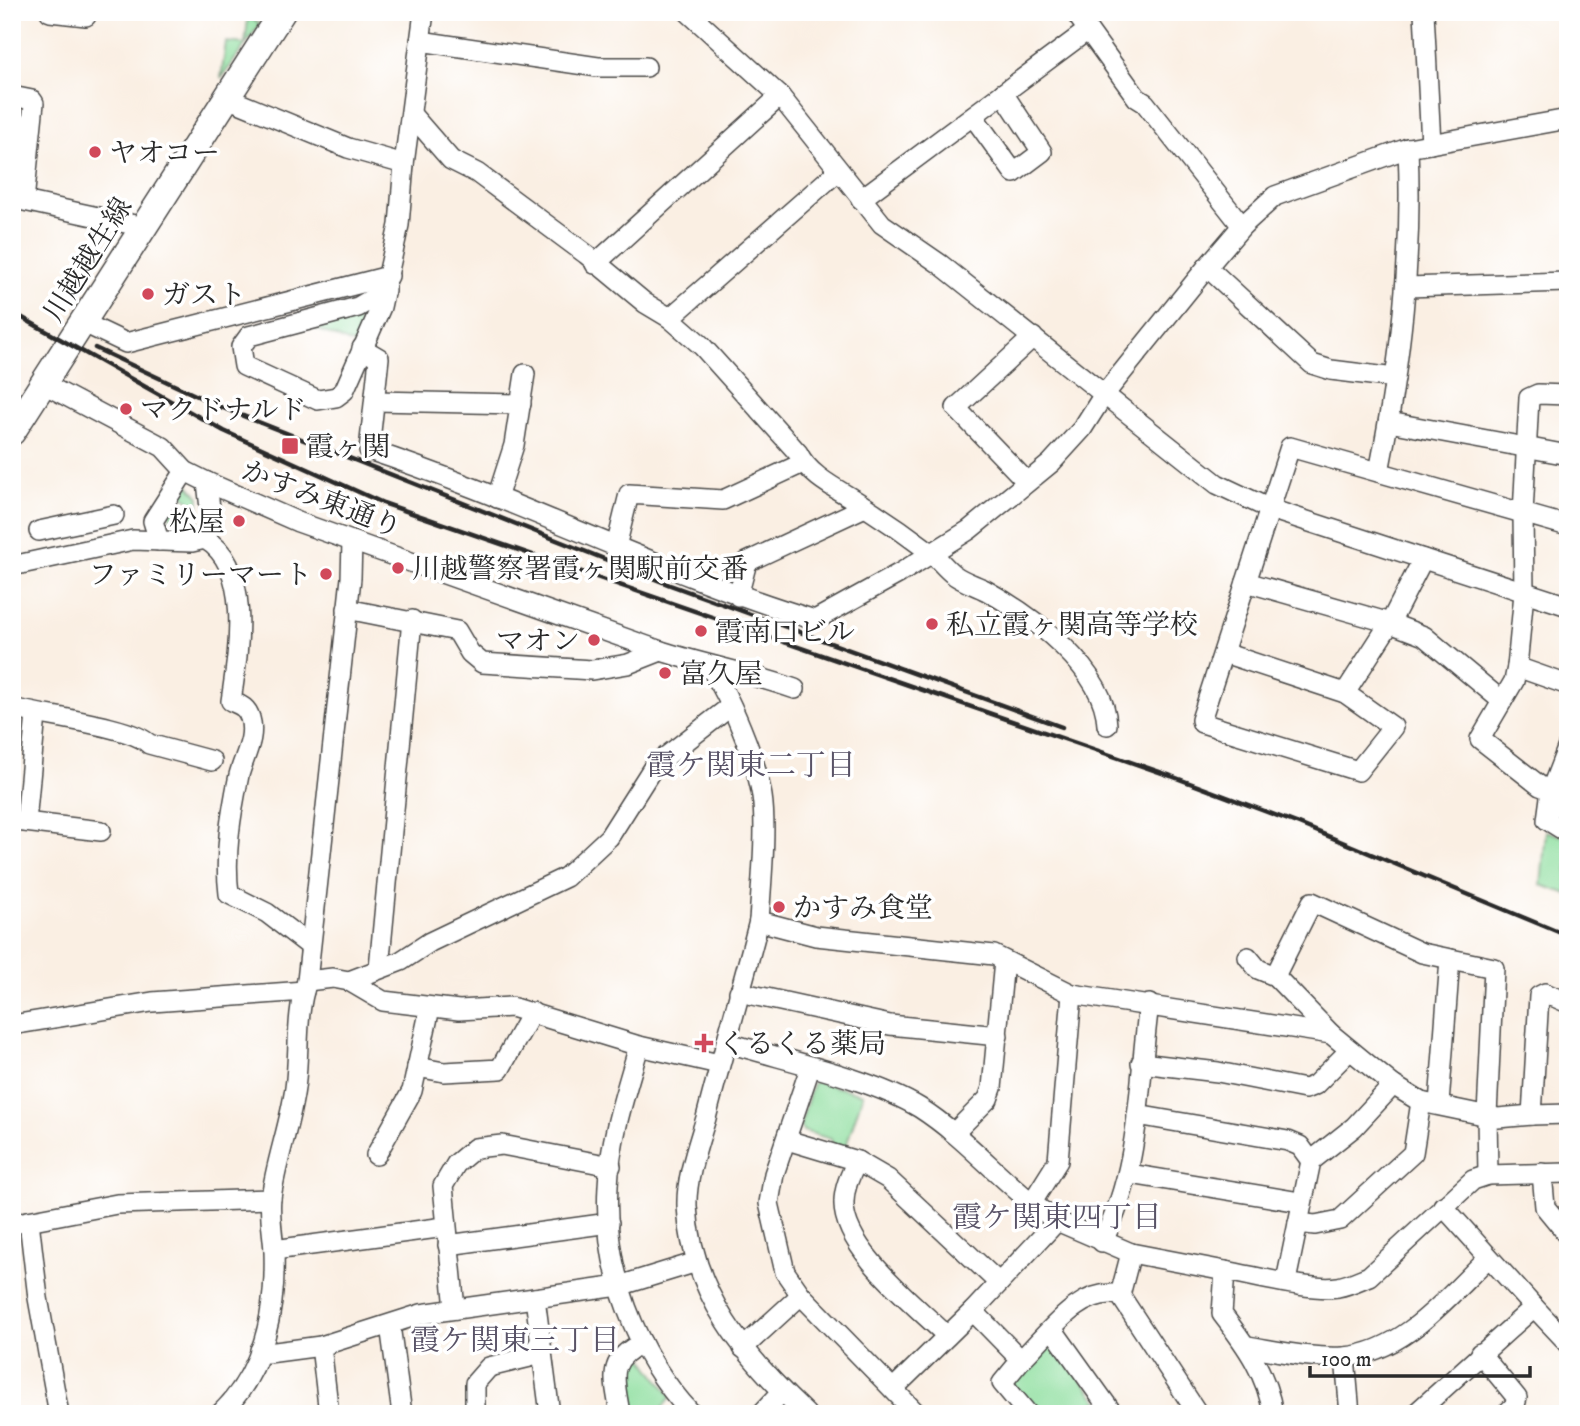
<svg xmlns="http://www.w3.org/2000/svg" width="1580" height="1426" font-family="'IM FELL DW Pica','Noto Serif JP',serif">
	<rect width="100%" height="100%" fill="#fff"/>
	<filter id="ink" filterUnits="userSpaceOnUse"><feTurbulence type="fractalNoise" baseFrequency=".0143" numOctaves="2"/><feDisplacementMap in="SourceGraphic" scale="14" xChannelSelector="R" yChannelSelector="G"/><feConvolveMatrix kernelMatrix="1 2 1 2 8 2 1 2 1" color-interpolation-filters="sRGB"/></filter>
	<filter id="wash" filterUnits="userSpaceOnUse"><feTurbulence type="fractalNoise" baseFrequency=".00686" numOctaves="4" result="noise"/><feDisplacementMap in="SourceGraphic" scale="28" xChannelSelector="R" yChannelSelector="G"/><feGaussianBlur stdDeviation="1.57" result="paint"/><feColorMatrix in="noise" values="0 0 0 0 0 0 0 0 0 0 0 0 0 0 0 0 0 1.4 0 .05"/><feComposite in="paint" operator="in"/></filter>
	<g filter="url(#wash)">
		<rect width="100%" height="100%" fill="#faefe3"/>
		<g fill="#8dde9e" stroke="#5c8464" stroke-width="2">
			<path d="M233 12H242L260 24 221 79 226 42 245 44 248 19 233 15Z"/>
			<path d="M356 317 362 328 355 345 312 327Z"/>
			<path d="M189 485 199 497 198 526 186 535 168 534 163 528 185 533 197 522 194 504 180 494 184 486Z"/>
			<circle cx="179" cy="515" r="9"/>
			<path d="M1546 831 1568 838V894L1541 885Z"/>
			<path d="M817 1082 863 1094 845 1149 833 1145 831 1139 803 1131 800 1126 813 1083Z"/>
			<path d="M1048 1343 1056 1345 1108 1414H1037L1038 1410 1008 1380 1039 1356 1038 1351Z"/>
			<path d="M636 1355 643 1358 671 1397 657 1414H626L621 1376 626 1359Z"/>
		</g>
	</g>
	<g filter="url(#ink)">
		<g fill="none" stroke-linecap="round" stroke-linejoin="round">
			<defs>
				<g id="minor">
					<path d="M50 12 86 16V12"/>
					<path d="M688 12 780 96 882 224 940 264 1217 484 1270 509 1568 606"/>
					<path d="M1075 12 1137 98 1145 103 1242 226"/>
					<path d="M1424 12 1431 144"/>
					<path d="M420 41 598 67H646"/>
					<path d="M12 96 32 100 34 103 24 201 144 227"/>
					<path d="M227 98 348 148 404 164 399 225 381 307 344 391 336 397 318 400 244 366 241 347 249 336 358 307 385 291"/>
					<path d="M411 114 451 160 477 173 586 254 645 303 670 318"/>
					<path d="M973 116 1014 173 1042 152 1003 93"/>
					<path d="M404 164 424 12"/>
					<path d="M838 171 670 318 702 346 798 453C810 478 842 491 864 506 886 520 909 536 930 552 938 558 945 568 953 574 963 582 976 585 987 591 1032 616 1105 669 1107 725"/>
					<path d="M861 199 1088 30"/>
					<path d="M595 264 780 96"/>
					<path d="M1207 267 1312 364 1331 370 1395 378"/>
					<path d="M1407 287 1568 282"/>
					<path d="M84 323 126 343 389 276"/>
					<path d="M362 348 379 358 369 450C521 500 663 574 815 620L900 573 969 530 1051 463 1082 429 1103 396 1207 267 1242 226 1275 196 1408 148 1568 119"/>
					<path d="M44 384 163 447 185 471 207 482 298 522 661 651C705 665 750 673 795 689"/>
					<path d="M375 401 521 404"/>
					<path d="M1389 422 1568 455"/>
					<path d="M1379 472C1400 364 1413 257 1408 148"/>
					<path d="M1027 482 956 408 1033 337"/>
					<path d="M497 498 514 445 525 374"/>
					<path d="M39 531 114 515"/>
					<path d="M205 539C253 567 238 654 231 701 240 705 247 707 250 718 256 738 244 756 239 775 231 814 224 854 229 894L267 913 310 946"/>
					<path d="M159 541 153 521 185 471"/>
					<path d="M616 547 629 494 723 500 803 463"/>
					<path d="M12 566 133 540 192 542 205 539 211 517 207 482"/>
					<path d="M1246 582 1390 623 1424 636 1502 701"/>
					<path d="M738 596 747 562 865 507"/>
					<path d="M347 609 457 631 470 653 482 663 592 670 628 664 661 651"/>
					<path d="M1224 653 1345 693 1393 727 1358 771 1202 723 1201 720 1290 447 1568 526"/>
					<path d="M709 666C730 696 756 759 762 796 767 829 761 887 759 921 742 987 723 1052 706 1118 698 1145 686 1178 687 1206 691 1293 746 1358 806 1414"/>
					<path d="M1517 667 1524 593 1523 514 1529 398 1538 394 1568 395"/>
					<path d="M1568 685 1517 667 1514 681 1480 739 1540 786 1551 790 1568 746"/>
					<path d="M1345 693 1390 623 1423 559"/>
					<path d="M12 708C41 716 132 726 149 744L212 761"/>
					<path d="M1551 790 1547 820 1568 833"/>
					<path d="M16 821 101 831"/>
					<path d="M26 822 36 715"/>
					<path d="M759 921 816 936 994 955 1072 994 1331 1034 1393 1085 1421 1102 1498 1118 1532 1115"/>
					<path d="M1248 957 1258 969 1275 976 1331 1034"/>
					<path d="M379 968 412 620"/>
					<path d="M1275 976 1312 902 1422 953 1494 968 1487 1115 1488 1175"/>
					<path d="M307 981 333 978 349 981 401 961 430 942 566 877 609 837 654 766 731 706"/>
					<path d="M349 981 383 1001 459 1010 511 1007 639 1046 719 1064"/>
					<path d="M739 992 890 1025 998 1036"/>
					<path d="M1568 1003 1545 993 1539 996 1532 1115 1568 1114"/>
					<path d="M12 1025 152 1002 304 991"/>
					<path d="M726 1042C783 1060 871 1078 920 1108 970 1140 1007 1189 1057 1221"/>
					<path d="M639 1046C626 1091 610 1138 608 1186 603 1269 635 1353 692 1414"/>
					<path d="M1141 1063 1218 1072 1305 1089 1315 1085 1350 1050"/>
					<path d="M417 1067 444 1072 500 1069 532 1012"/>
					<path d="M810 1068 774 1174 769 1203 785 1272 801 1295 917 1414"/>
					<path d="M1439 1104 1450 959"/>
					<path d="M1137 1115 1288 1141 1300 1146 1311 1161"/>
					<path d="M954 1133 988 1099 992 1088 1004 961"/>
					<path d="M787 1140 857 1161 888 1179 999 1283"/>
					<path d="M376 1155 412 1091 430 1008"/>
					<path d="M857 1161C851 1174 844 1187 844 1202 842 1249 916 1305 947 1336"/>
					<path d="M1542 1173 1545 1207 1568 1235"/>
					<path d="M1130 1174 1300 1202"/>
					<path d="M1031 1204 1058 1161 1072 994"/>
					<path d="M1443 1206 1534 1307"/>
					<path d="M29 1221 38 1298 59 1414"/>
					<path d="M1298 1223 1315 1225 1340 1220 1413 1153 1421 1102"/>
					<path d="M12 1224 117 1204 271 1199"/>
					<path d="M1102 1242C1141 1169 1138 1085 1149 1004"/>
					<path d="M448 1245 609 1223"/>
					<path d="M274 1250 445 1227"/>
					<path d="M1225 1271C1255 1276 1310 1291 1338 1287 1349 1285 1359 1280 1369 1276L1473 1180 1488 1175 1568 1173"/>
					<path d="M1286 1281 1311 1161 1354 1127 1393 1085"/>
					<path d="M1120 1295 1198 1414"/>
					<path d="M535 1298 550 1414"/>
					<path d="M455 1309 443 1186 456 1164 475 1148 502 1145 611 1166"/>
					<path d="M973 1311 1021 1360C1048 1334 1080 1286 1120 1295L1131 1253"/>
					<path d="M390 1325 402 1414"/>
					<path d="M1053 1330 1113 1414"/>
					<path d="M321 1346 329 1414"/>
					<path d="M1247 1346C1278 1351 1312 1359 1344 1357 1405 1352 1447 1297 1488 1258"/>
					<path d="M743 1348 801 1295"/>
					<path d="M260 1350 268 1353 321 1346 421 1314 619 1286 697 1262"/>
					<path d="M1480 1353 1517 1398 1515 1405 1506 1414"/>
					<path d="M1345 1357 1350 1414"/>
					<path d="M1021 1360 1002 1383 1028 1414"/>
					<path d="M893 1389 973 1311 1057 1221 1131 1253 1225 1271 1222 1314C1246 1345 1267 1374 1273 1414"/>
					<path d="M220 1414C264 1372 276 1310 274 1251 273 1234 269 1215 271 1198 276 1161 290 1125 295 1088 300 1053 295 1015 307 981L351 578 352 542"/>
					<path d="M475 1414V1383L489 1367 530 1357 541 1341"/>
					<path d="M620 1414C615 1379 605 1361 642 1343"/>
					<path d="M761 1414 782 1392"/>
					<path d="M1415 1414 1534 1307 1568 1343"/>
				</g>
				<path id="major" d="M12 432 282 12"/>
			</defs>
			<use href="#minor" stroke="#4a4847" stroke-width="22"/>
			<use href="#major" stroke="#4a4847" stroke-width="29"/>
			<use href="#minor" stroke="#fff" stroke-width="19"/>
			<use href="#major" stroke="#fff" stroke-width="26"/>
			<g stroke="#2b2b2b" stroke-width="4.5">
				<path d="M12 312 224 431 383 503 1171 776 1299 824 1568 936"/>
				<path d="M95 348 223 408 670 585 1062 727"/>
			</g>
		</g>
	</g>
	<g fill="#d1495b" stroke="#fff" stroke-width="2.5">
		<circle cx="95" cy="152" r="7"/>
		<circle cx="148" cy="294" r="7"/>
		<circle cx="126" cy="409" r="7"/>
		<rect x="281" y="437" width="18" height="18" rx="3.5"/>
		<circle cx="239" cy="521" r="7"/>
		<circle cx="398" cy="568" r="7"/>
		<circle cx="326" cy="574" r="7"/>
		<circle cx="932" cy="624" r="7"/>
		<circle cx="701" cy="631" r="7"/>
		<circle cx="594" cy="640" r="7"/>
		<circle cx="665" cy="673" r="7"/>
		<circle cx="779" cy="907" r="7"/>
		<path d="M700.5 1032.5h7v7h7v7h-7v7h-7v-7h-7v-7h7z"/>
	</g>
	<g text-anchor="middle" stroke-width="7" stroke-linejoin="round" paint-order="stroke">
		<g font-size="28" fill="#2b2b2b" stroke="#fff" text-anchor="start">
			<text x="109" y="162">ヤオコー</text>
			<text x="162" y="304">ガスト</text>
			<text x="140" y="419">マクドナルド</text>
			<text x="306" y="456">霞ヶ関</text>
			<text x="225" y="531" text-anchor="end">松屋</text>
			<text x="412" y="578">川越警察署霞ヶ関駅前交番</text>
			<text x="312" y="584" text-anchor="end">ファミリーマート</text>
			<text x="946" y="634">私立霞ヶ関高等学校</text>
			<text x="715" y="641">霞南口ビル</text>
			<text x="580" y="650" text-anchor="end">マオン</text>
			<text x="679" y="683">富久屋</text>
			<text x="793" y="917">かすみ食堂</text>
			<text x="718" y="1053">くるくる薬局</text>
		</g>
		<g font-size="28" fill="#2b2b2b" stroke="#fff">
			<text transform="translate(87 259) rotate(-58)" y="10">川越越生線</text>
			<text transform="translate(322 498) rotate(21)" y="10">かすみ東通り</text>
		</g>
		<g font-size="30" fill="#595367" stroke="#fff">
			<text x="751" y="775">霞ケ関東二丁目</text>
			<text x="1057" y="1227">霞ケ関東四丁目</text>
			<text x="515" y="1350">霞ケ関東三丁目</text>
		</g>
	</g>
	<rect width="1580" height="1426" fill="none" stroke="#fff" stroke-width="42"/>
	<path d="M1310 1366v10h220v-10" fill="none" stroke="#2b2b2b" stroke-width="3.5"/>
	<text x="1321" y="1366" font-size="21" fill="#2b2b2b" stroke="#ffffff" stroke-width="5" paint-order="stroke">100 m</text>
</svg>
